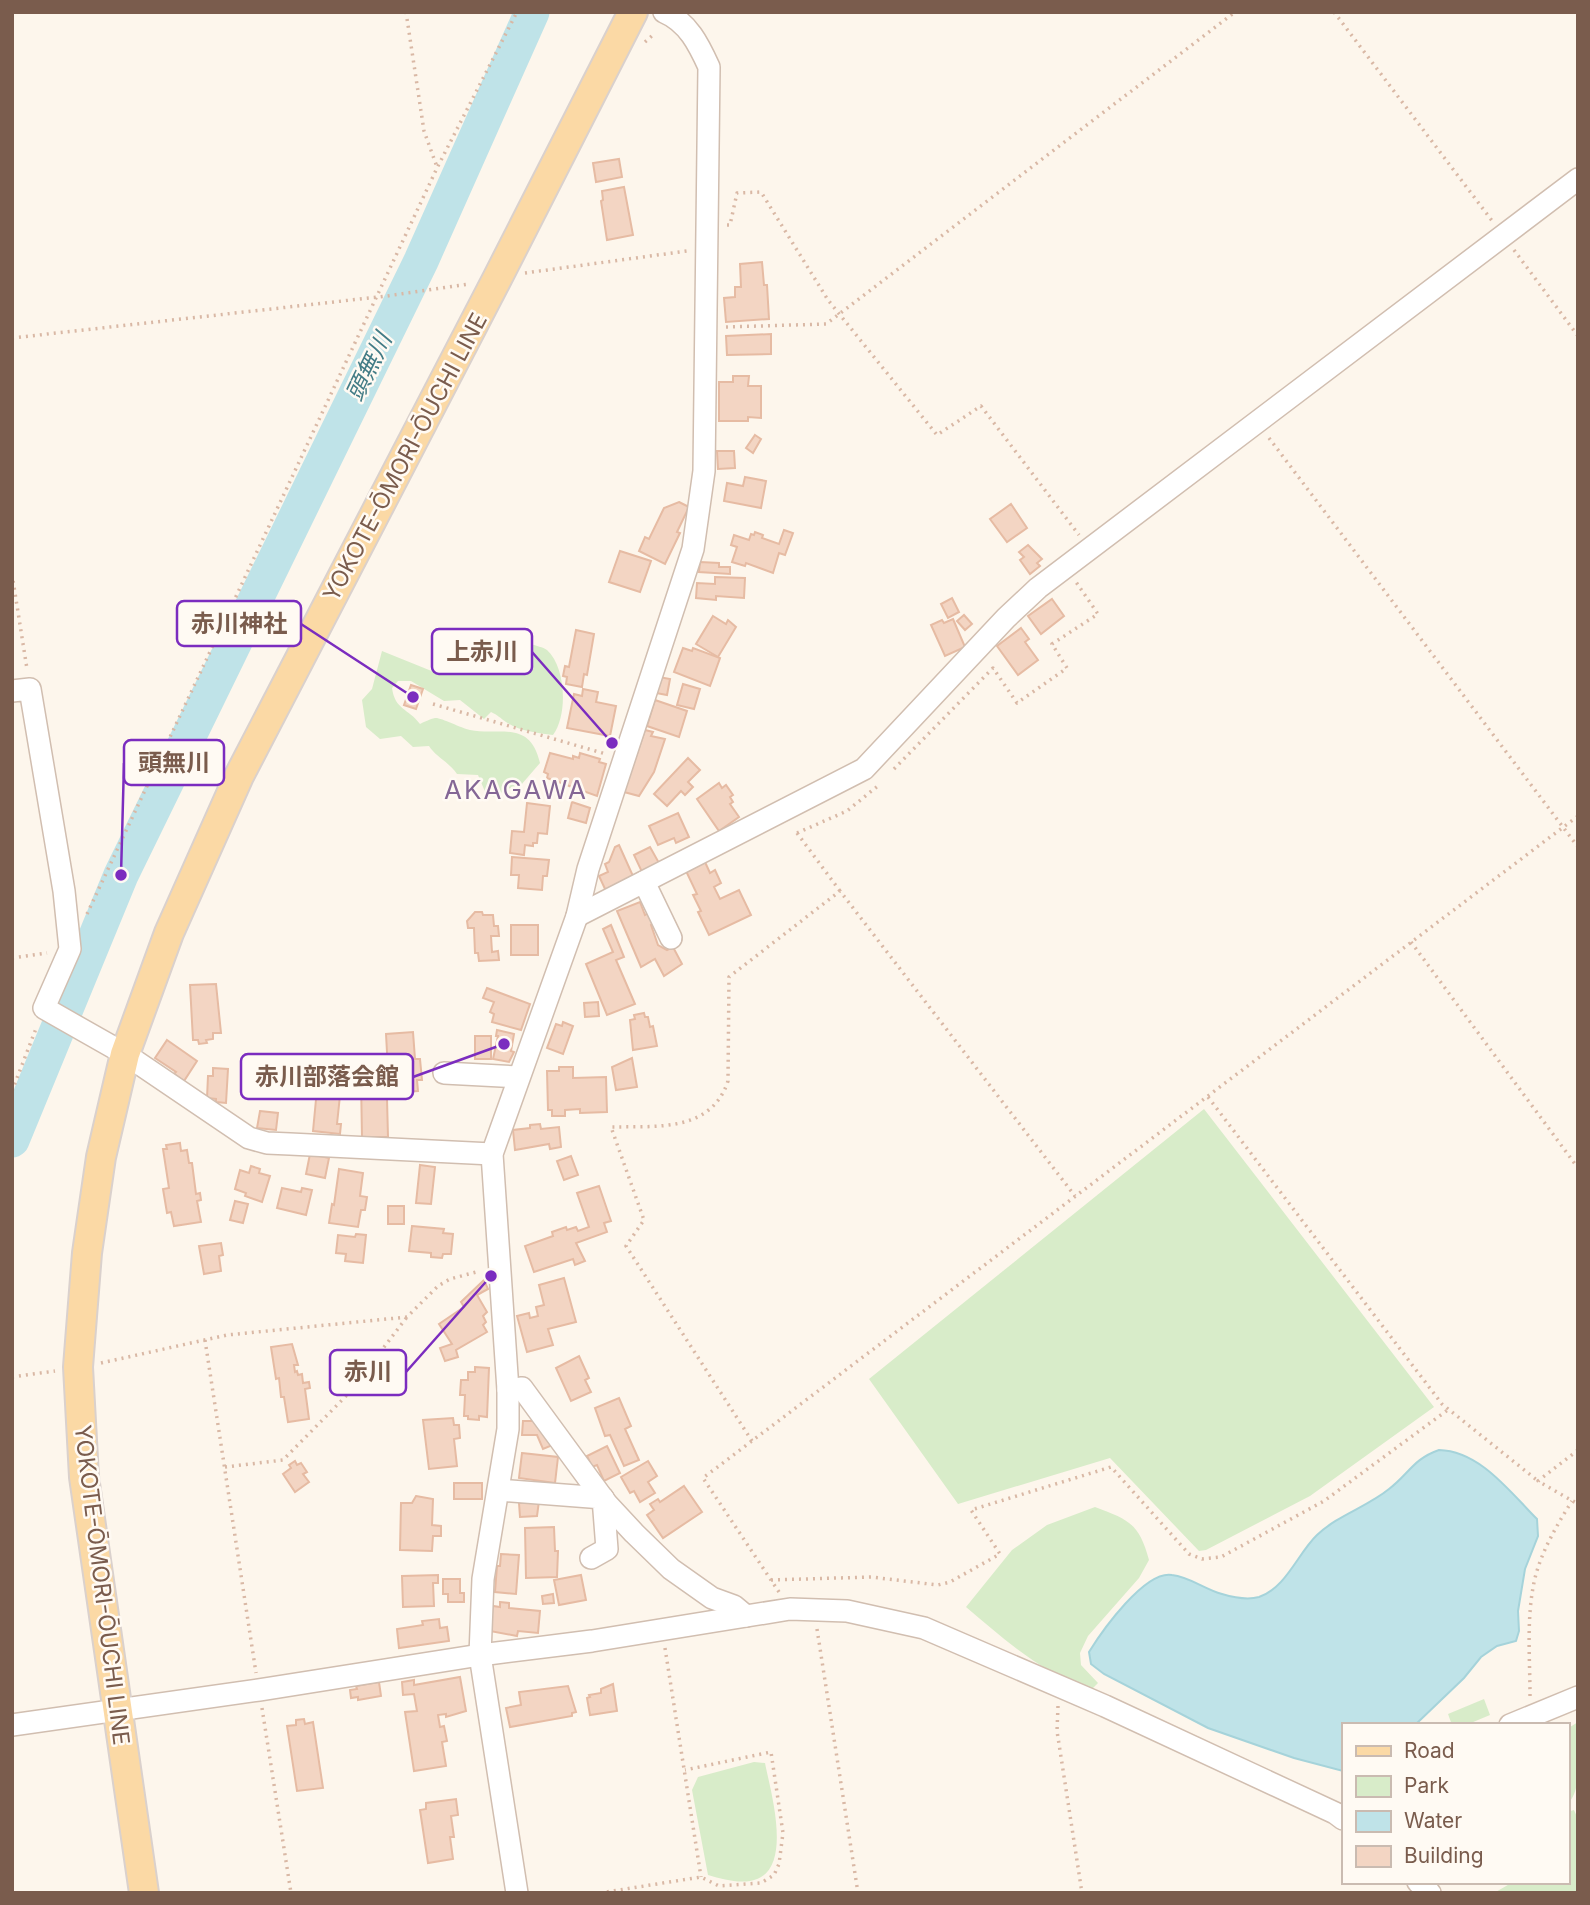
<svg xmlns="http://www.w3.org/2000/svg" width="1590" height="1905" font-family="Inter,'Noto Sans JP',sans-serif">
	<rect width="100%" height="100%" fill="#fdf6ec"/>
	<g fill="#d8ecc9">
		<path d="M531 644C536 646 543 647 547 650 566 667 568 715 553 735 537 733 519 731 506 722 500 718 498 715 491 712L484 719 460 700 444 701 411 681H398L392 688C395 710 408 708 420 724 424 722 430 719 435 718 440 717 461 728 470 730 499 736 530 719 540 763L521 785 507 789 494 797 486 794 478 775 457 774C449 762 436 757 429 746L413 747 401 736 380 739 366 727 362 700 372 689 382 651 439 674 457 662 477 671C489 663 498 659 513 663L519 649Z"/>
		<path d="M1204 1109 1434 1407 1310 1496 1206 1550 1199 1551 1110 1458 958 1504 869 1379Z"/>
		<path d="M1095 1507C1129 1520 1139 1523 1149 1560L1139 1578 1088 1636 1080 1653 1081 1665 1098 1683 1092 1689C1042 1674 1005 1640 966 1607L1012 1550 1047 1525Z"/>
		<path d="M1484 1699 1490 1715 1466 1725H1452L1448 1714Z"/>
		<path d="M1578 1722C1578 1742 1584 1791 1567 1804V1729Z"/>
		<path d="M754 1762 765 1763C770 1790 796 1874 750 1881 736 1883 722 1879 708 1875L692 1790 698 1777Z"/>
		<path d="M1574 1810 1578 1819V1893H1494L1513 1882H1567V1812Z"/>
	</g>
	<path fill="#bfe3e8" stroke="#a5d3da" stroke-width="2" d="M1439 1450C1480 1451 1510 1492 1537 1519L1538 1536 1525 1569 1518 1611 1519 1631 1516 1641 1497 1646 1481 1657 1464 1678 1415 1725H1343V1771L1294 1758 1208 1728 1104 1674 1091 1664 1089 1652C1102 1631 1145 1570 1172 1575 1190 1577 1204 1589 1222 1594 1232 1597 1248 1600 1259 1597 1286 1588 1298 1553 1317 1535 1338 1515 1367 1507 1389 1489 1409 1474 1413 1459 1439 1450Z"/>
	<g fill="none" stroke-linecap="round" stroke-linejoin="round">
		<path stroke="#bfe3e8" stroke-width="35" d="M12 1140 121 875 421 261 532 12"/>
	</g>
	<g fill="#f3d5c3" stroke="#e6bba3" stroke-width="2">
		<path d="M619 159 622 177 596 182 593 163Z"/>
		<path d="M624 187 633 235 607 240 601 201 603 200 602 191Z"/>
		<path d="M762 262 764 285H767L769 319 726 322 724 298 735 297V287H741L740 264Z"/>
		<path d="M771 334V354L727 355 726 336Z"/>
		<path d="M733 376H749L748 386H761V418L748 417V421H719V382H733Z"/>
		<path d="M755 435 761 439 753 453 746 448Z"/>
		<path d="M717 451H734L735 468 718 469Z"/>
		<path d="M745 477 766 481 761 508 724 501 727 483 743 486Z"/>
		<path d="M679 502 689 507 677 532 680 533 665 564 639 551 645 537 649 539 664 508Z"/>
		<path d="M1011 504 1027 528 1007 542 990 519Z"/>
		<path d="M784 530 793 533 785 555 779 553 773 573 746 563 745 566 732 562 737 547 731 545 734 535 749 540 751 534 754 535 755 532 763 535 762 538 779 544Z"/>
		<path d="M1028 545 1042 559 1037 563 1040 566 1030 574 1020 560 1024 557 1019 552Z"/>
		<path d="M620 551 651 561 640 592 609 582Z"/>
		<path d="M700 562 719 563V567H730V574L699 572Z"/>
		<path d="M715 577 745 578 744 598 716 596V600L696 598 697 583 715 584Z"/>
		<path d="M952 598 959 612 948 618 941 604Z"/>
		<path d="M1052 599 1064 616 1041 634 1028 616Z"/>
		<path d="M964 615 972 624 965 630 957 621Z"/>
		<path d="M713 616 726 624 728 620 736 627 718 657 696 644Z"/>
		<path d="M953 619 965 647 945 656 931 625 942 620 944 623Z"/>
		<path d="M1021 628 1029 639 1025 642 1038 660 1018 675 997 646Z"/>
		<path d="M576 630 594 634 587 675 584 674 582 687 566 684 567 677 563 676 565 666 569 667Z"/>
		<path d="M683 648 692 651 693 648 720 658 710 686 674 672Z"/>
		<path d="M659 677 670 679 667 695 656 693Z"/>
		<path d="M683 684 700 689 694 709 677 705Z"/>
		<path d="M411 685 423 689 416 709 404 705Z"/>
		<path d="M583 689 598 692 596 702 616 706 610 736 567 728 574 694 582 696Z"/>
		<path d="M655 700 687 711 679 737 647 726Z"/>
		<path d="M645 730 653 732 651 736 665 739 654 772 639 796 624 792Z"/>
		<path d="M550 753 573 759V756L579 758 580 753 600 759 599 762 606 764 597 796 547 778 548 774 544 772Z"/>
		<path d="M688 758 700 770 688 782 693 787 685 795 681 791 667 806 654 794Z"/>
		<path d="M719 783 722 788 726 785 733 795 730 797 733 802 730 804 739 817 719 831 697 799Z"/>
		<path d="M572 802 590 808 586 823 568 818Z"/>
		<path d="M527 803 550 806 547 834 538 833 537 843H533V846L525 845 524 855 510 853 512 831 524 832Z"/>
		<path d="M678 813 689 837 676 843 674 838 658 845 649 826Z"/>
		<path d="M619 845 633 876 606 891 599 876 608 872 605 864 609 862 615 847Z"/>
		<path d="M650 847 659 863 642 872 634 855Z"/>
		<path d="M512 857 549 860 547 876H543L542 890 518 888 519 875H511Z"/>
		<path d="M705 862 710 873 715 870 721 883 714 887 720 899 739 890 751 915 709 935 698 912 701 911 693 895 697 894 686 871Z"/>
		<path d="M640 902 645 915 650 912 654 923 651 925 658 945 667 950 673 947 682 964 664 976 655 959 641 967 617 911Z"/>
		<path d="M475 912H482L483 915H493L494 926H498L499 936H491L492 952 498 951 499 960 479 961 478 953H475L474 928H468L467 921Z"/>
		<rect x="511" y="925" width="27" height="30"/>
		<path d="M611 925 624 957 616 960 635 1004 607 1015 586 964 613 952 603 929Z"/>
		<path d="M216 984 221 1033H213V1039L206 1040 207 1043 199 1044 198 1040H193L190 985Z"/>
		<path d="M487 988 530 1004 521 1030 492 1022 494 1014 490 1012 494 1002 483 998Z"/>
		<path d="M598 1002 599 1016 585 1017 584 1003Z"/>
		<path d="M644 1013 645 1017H648L650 1027 653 1026 657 1046 633 1050 630 1020 635 1019 634 1015Z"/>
		<path d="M563 1022 573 1026 563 1054 547 1048 556 1024 562 1026Z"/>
		<path d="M497 1030 514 1034 511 1051 514 1052 509 1062 493 1059 498 1036H496Z"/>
		<path d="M413 1032 415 1059H420L422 1080H417L418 1091 385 1093 384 1071 388 1070 386 1034Z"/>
		<rect x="475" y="1036" width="16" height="23"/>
		<path d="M167 1040 197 1061 184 1081 174 1074 176 1072 155 1058Z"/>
		<path d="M632 1058 637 1087 616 1090 612 1067Z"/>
		<path d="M559 1067H573V1078L606 1077 607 1112 580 1113V1109L565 1110V1116H552V1110H548L547 1071H559Z"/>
		<path d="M213 1068 228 1069 226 1103 216 1102V1099L207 1098 208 1076H213Z"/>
		<path d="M319 1068 344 1070 343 1076 346 1077V1087L341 1086 337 1124H341L340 1134 313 1131Z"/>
		<path d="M377 1079V1099H387L388 1137H362L361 1080Z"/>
		<path d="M260 1111 278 1113 276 1130 257 1128Z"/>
		<path d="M540 1124 541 1129 559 1127 561 1147 550 1149 549 1144 515 1150 513 1130 530 1128V1125Z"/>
		<path d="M180 1143 181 1151 187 1150 189 1163H192L196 1194 200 1193 201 1200 197 1201 201 1222 174 1226 171 1212 167 1213 163 1189 169 1188 163 1149H167L166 1145Z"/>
		<path d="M310 1154 329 1158 325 1178 306 1174Z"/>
		<path d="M571 1156 578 1175 564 1180 557 1161Z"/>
		<path d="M420 1165 435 1167 431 1204 416 1203Z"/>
		<path d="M251 1166 260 1169 259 1173 270 1176 262 1202 245 1196 246 1193 235 1189 240 1170 249 1173Z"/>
		<path d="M339 1169 363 1173 360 1196 367 1197 365 1210H361L358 1227 329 1223 332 1204 334 1205Z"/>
		<path d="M599 1186 611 1221 604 1223 607 1232 576 1243 585 1261 575 1265 573 1259 534 1272 525 1246 553 1236 552 1232 566 1227 567 1230 576 1227 578 1231 589 1227 577 1193Z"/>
		<path d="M282 1188 301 1192 302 1188 312 1190 306 1215 277 1208Z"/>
		<path d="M235 1201 248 1204 243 1223 230 1220Z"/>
		<rect x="388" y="1206" width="16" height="18"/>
		<path d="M412 1226 444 1229 443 1233 453 1234 451 1254H443L442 1258 431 1257V1253L409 1251Z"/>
		<path d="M356 1234 366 1235 363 1263 345 1261 346 1254 336 1253 338 1235 355 1237Z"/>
		<path d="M221 1243 223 1255 219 1256 221 1271 204 1274 199 1246Z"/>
		<path d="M564 1278 576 1322 548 1329 553 1345 527 1352 517 1316 529 1313 530 1318 538 1316 536 1307 544 1305 539 1285Z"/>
		<path d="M484 1280 488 1289 477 1295 487 1312 483 1316 486 1322 483 1325 487 1332 456 1350 458 1357 445 1361 440 1348 452 1344 439 1324 464 1307 461 1302Z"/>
		<path d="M292 1344 298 1365H294L295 1372 297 1371 298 1375 302 1374 303 1383 309 1382 310 1388 305 1389 309 1419 288 1422 284 1397H281L279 1378 276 1379 271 1347Z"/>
		<path d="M579 1356 589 1378 585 1380 591 1392 571 1401 556 1368Z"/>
		<path d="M475 1367 489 1368 487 1417 479 1416V1420L468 1419V1416H464L465 1395H460L461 1380H468V1372H475Z"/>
		<path d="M619 1398 631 1426 625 1429 639 1460 624 1466 610 1435 605 1436 595 1408Z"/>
		<path d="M453 1418 454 1425H459L460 1438 454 1439 457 1466 429 1469 423 1420Z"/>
		<path d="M523 1421H543L555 1444 543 1449 537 1435H522Z"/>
		<path d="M607 1446 620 1473 604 1481 597 1465 592 1467 587 1456Z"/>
		<path d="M522 1453 558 1457 555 1483 519 1478Z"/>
		<path d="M295 1461 297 1465 301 1463 307 1472 303 1474 309 1482 295 1492 283 1474 291 1468 289 1465Z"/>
		<path d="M648 1461 657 1476 648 1482 655 1493 640 1502 634 1491 630 1493 621 1477Z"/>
		<rect x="454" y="1483" width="28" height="16"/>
		<path d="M684 1486 702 1512 663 1538 647 1515 654 1510 650 1504 658 1499 660 1502Z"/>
		<path d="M416 1496 433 1499 432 1525 441 1526V1536H433L432 1551 400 1550 401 1503H412Z"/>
		<path d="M539 1501 537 1516 520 1517 519 1503Z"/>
		<path d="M554 1527 555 1551H558L557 1577 526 1578 525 1528Z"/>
		<path d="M501 1554 519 1555 516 1594 495 1592 497 1566H500Z"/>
		<path d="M438 1575V1583H433L434 1606 403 1607 402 1576Z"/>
		<path d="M581 1575 586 1600 559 1605 554 1580Z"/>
		<path d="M443 1579H460V1593H464V1602H448V1594H443Z"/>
		<path d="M553 1594 554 1603 543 1604 542 1596Z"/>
		<path d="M500 1602 509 1603V1608L540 1611 538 1633 518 1631 517 1636 490 1631 493 1606 500 1607Z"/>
		<path d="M439 1619 440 1628 447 1627 449 1641 399 1648 397 1629 423 1625 422 1621Z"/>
		<path d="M460 1677 466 1711 446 1717V1714L438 1715 440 1727 444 1726 447 1741 442 1742 446 1766 414 1771 405 1712 417 1711 414 1694 403 1695 402 1682 414 1680V1685Z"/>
		<path d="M379 1682 381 1696 358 1700V1697L351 1698 350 1690 357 1689 356 1686Z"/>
		<path d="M613 1684 617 1711 590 1715 587 1698 590 1697 589 1695 601 1693V1689Z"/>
		<path d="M568 1686 576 1712 572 1713V1716L510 1727 506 1708 521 1705 519 1692Z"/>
		<path d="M304 1719 305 1724 313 1722 323 1788 297 1791 287 1726 296 1725V1720Z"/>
		<path d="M456 1799 458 1815 451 1816 454 1837H450L453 1859 428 1863 420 1810 426 1809V1803Z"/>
	</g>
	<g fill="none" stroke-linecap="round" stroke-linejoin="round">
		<defs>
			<g id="minor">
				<path d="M12 691 30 689 64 891 70 949 44 1008 125 1054 249 1138 267 1143 290 1144 492 1154"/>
				<path d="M644 882 671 938"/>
				<path d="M577 916 864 769 1006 618 1038 588 1578 179"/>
				<path d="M444 1073 519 1077"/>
				<path d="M508 1390 522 1388 607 1504 634 1533 671 1569 712 1598 734 1606 746 1616"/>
				<path d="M499 1490 603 1498 607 1549 591 1558"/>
				<path d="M12 1725 259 1690 480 1655 592 1641 790 1609 847 1611 924 1628 1105 1706 1335 1813 1343 1819"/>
				<path d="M1510 1725 1578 1697"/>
				<path d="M1418 1882 1430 1893"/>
				<path d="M517 1893 480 1655 483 1579 508 1429V1390L492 1154 577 916 588 869 693 549 704 471 709 67C699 45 688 22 664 12"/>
			</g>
			<path id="major" d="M144 1893 84 1477 78 1367 87 1253 101 1157 125 1054 169 933 239 776 498 277 633 12"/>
		</defs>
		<use href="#minor" stroke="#d1beb0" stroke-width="24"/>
		<use href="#major" stroke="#dad1cd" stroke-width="32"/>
		<g stroke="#d9b8a5" stroke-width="3.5" stroke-dasharray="2 5" stroke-linecap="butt">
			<path d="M406 12 424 131 437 167"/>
			<path d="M1334 12 1493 222"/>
			<path d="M645 42 654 34"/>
			<path d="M727 225H730L737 193 761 192 828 300 937 435 981 406 1079 535"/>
			<path d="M1514 250 1578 336"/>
			<path d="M525 273 687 251"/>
			<path d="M726 327 826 324 1235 12"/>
			<path d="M12 338 387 296 469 284"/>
			<path d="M1269 438 1578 847"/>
			<path d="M12 574 27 669"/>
			<path d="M433 704 606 754"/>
			<path d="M894 769 993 668 1017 703 1067 668 1052 644 1098 614 1076 582"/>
			<path d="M797 833 847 811 879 785"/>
			<path d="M797 833 840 891"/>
			<path d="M87 914 437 168 517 12"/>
			<path d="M1411 942 1578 1168"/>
			<path d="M12 958 47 953"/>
			<path d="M12 1091 37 1026"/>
			<path d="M1208 1097 1442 1404 1538 1481"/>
			<path d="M205 1340 256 1673"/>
			<path d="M101 1363 227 1335 407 1317 438 1286 450 1279 480 1271"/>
			<path d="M12 1377 55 1371"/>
			<path d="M752 1441 626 1246 644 1220 611 1127C655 1126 711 1133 728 1081L729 977 840 891 1075 1196"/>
			<path d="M1578 1450 1538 1481 1578 1504"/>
			<path d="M225 1467 283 1460 349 1393 407 1317"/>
			<path d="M771 1580 871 1577 938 1585 950 1582 1000 1554 971 1510 1111 1467 1189 1554 1202 1559 1221 1557 1324 1501 1449 1409"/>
			<path d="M779 1592 703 1478 1578 816"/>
			<path d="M817 1629 858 1893"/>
			<path d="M665 1648 701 1877"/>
			<path d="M1530 1696C1530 1658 1526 1616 1535 1578 1542 1550 1557 1525 1572 1501"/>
			<path d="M1058 1706 1057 1731 1082 1893"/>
			<path d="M262 1708 291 1893"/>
			<path d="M600 1893 701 1877 719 1886 761 1883 774 1875 779 1864 783 1833 771 1752 685 1770"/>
		</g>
		<use href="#minor" stroke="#fff" stroke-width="21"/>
		<use href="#major" stroke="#fbd9a5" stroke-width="28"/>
	</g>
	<g text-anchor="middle" stroke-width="5" stroke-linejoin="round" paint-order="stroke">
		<g font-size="23" fill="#7a5c4d" stroke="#fffaf3">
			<text transform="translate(405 457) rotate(-62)" y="8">YOKOTE-ŌMORI-ŌUCHI LINE</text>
			<text transform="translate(102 1585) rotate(83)" y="8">YOKOTE-ŌMORI-ŌUCHI LINE</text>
		</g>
		<g font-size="24" font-style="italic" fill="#437c86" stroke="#fffaf3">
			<text transform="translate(369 367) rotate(-64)" y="8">頭無川</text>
		</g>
		<g font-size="26" letter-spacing="2" fill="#846695" stroke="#fffaf3">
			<text x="516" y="799">AKAGAWA</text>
		</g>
	</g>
	<path fill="none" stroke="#7b2cbf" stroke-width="2.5" d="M413 697L301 624M612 743L532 652M121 875L124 763M504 1044L413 1077M491 1276L406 1372"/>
	<g fill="#7b2cbf" stroke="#fffaf3" stroke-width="2.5">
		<circle cx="413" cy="697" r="7"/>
		<circle cx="612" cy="743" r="7"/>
		<circle cx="121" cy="875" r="7"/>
		<circle cx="504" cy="1044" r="7"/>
		<circle cx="491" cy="1276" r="7"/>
	</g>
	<g fill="#fffaf3" stroke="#7b2cbf" stroke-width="2.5">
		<rect x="177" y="601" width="124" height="45" rx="7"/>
		<rect x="432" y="629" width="100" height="45" rx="7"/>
		<rect x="124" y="740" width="100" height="45" rx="7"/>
		<rect x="241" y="1054" width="172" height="45" rx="7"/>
		<rect x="330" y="1350" width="76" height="45" rx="7"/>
	</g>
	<g font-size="24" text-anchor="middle" font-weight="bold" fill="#7a5c4d">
		<text x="239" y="632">赤川神社</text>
		<text x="482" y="660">上赤川</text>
		<text x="174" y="771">頭無川</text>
		<text x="327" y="1085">赤川部落会館</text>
		<text x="368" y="1380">赤川</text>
	</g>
	<rect width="1590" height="1905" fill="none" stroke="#7a5c4d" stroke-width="28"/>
	<rect x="1342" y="1723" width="228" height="161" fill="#fffaf3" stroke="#cabbb1" stroke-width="2"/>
	<rect x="1356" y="1746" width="35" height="10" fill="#fbd9a5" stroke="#cabbb1" stroke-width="2"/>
	<text x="1404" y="1758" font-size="21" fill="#7a5c4d">Road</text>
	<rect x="1356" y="1776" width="35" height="21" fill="#d8ecc9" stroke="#cabbb1" stroke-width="2"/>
	<text x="1404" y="1793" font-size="21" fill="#7a5c4d">Park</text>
	<rect x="1356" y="1811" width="35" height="21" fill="#bfe3e8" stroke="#cabbb1" stroke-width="2"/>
	<text x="1404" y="1828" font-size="21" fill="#7a5c4d">Water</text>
	<rect x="1356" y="1846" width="35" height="21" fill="#f3d5c3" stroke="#cabbb1" stroke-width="2"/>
	<text x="1404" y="1863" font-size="21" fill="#7a5c4d">Building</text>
</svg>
